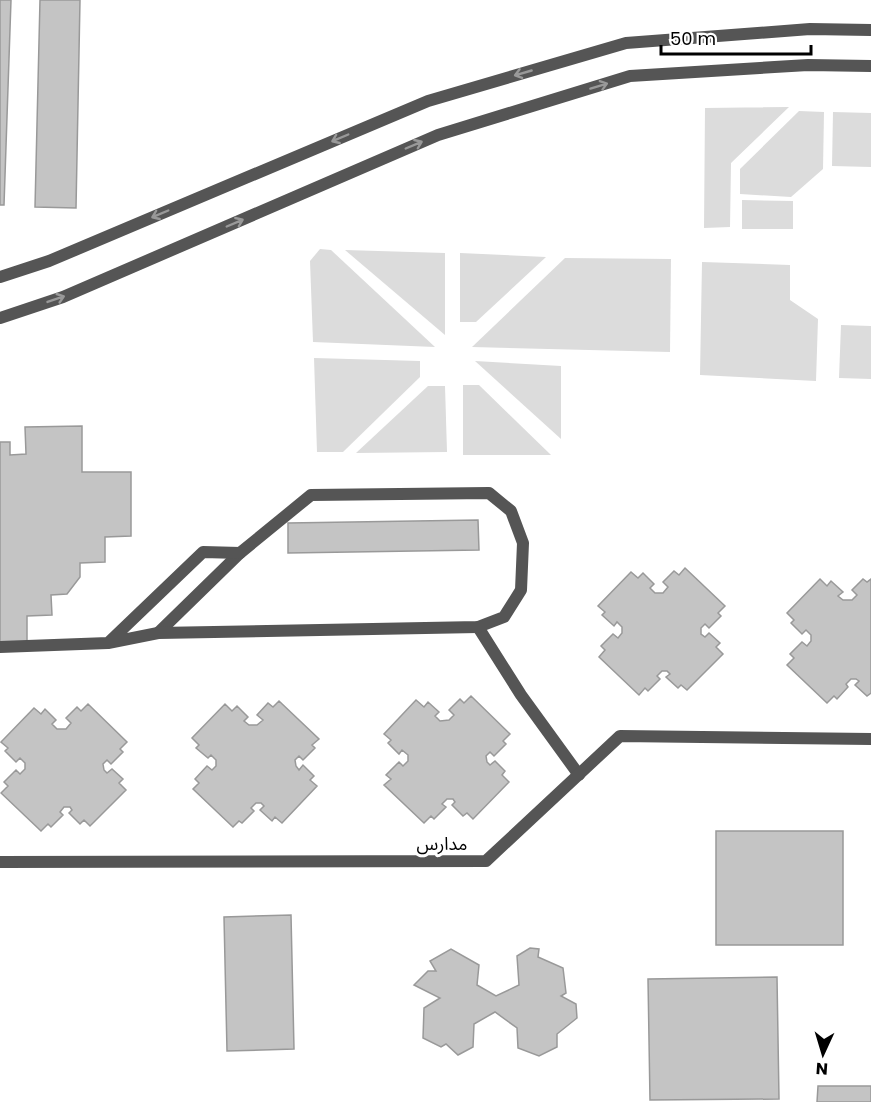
<svg xmlns="http://www.w3.org/2000/svg" width="871" height="1102" font-family="Poppins,'Noto Sans Arabic',sans-serif">
	<rect width="100%" height="100%" fill="#fff"/>
	<g fill="#dcdcdc">
		<path d="M789 107 731 163 730 227 704 228 705 108Z"/>
		<path d="M799 111 824 112 823 169 791 197 740 194V169Z"/>
		<path d="M833 112 871 113V167L832 166Z"/>
		<path d="M742 200 793 201V229H742Z"/>
		<path d="M320 249 331 250 435 347 313 342 310 261Z"/>
		<path d="M345 250 445 253V335Z"/>
		<path d="M460 253 546 257 476 322H460Z"/>
		<path d="M565 258 671 259 670 352 472 347Z"/>
		<path d="M702 262 790 265V300L818 319 816 381 700 375Z"/>
		<path d="M841 325 871 326V379L839 378Z"/>
		<path d="M314 358 420 361V377L343 452H317Z"/>
		<path d="M475 361 561 366V439Z"/>
		<path d="M463 385H479L551 455H463Z"/>
		<path d="M428 386H445L447 452 356 453Z"/>
	</g>
	<g fill="#c4c4c4" stroke="#999" stroke-width="1.5">
		<path d="M0 0H11L4 205H0Z"/>
		<path d="M40 0H80L76 208 35 207Z"/>
		<path d="M82 426V472H131V536L105 537V562L80 563V577L67 594 51 595 52 615 27 616V642L0 643V442H10V455L26 454 25 427Z"/>
		<path d="M478 520 479 550 288 553V523Z"/>
		<path d="M685 568 725 606 718 613 721 616 709 628 705 624 701 628V634L705 637 709 633 720 643 716 647 723 654 687 690 681 685 678 688 666 677 670 674 667 671H662L657 676 660 679 648 691 645 688 639 695 599 657 605 650 601 646 613 634 618 638 622 633V627L617 622 614 626 602 615 605 612 598 606 631 572 638 578 643 573 654 584 650 588 655 593H663L668 587 663 582 674 571 679 575Z"/>
		<path d="M820 579 827 586 831 581 843 592 838 596 843 600H852L857 595 852 590 863 579 867 582 871 579V693L867 696 855 685 859 681 856 679H851L846 684 848 687 837 699 834 696 827 703 787 665 794 658 790 654 802 642 807 646 811 641V635L806 630 802 634 791 623 794 620 787 613Z"/>
		<path d="M471 696 510 734 503 741 506 744 494 756 490 752 486 756 487 762 490 765 495 761 505 771 502 775 509 782 473 819 467 813 463 816 452 805 455 802 453 799H447L442 804 446 807 434 819 431 816 424 823 384 785 391 779 386 775 399 762 403 766 408 761V755L402 750 399 754 388 743 391 740 384 734 416 700 424 707 428 702 439 712 435 716 440 721 449 720 454 715 449 710 460 699 464 703Z"/>
		<path d="M279 701 319 739 312 745 315 748 303 760 299 756 295 760 296 766 299 770 303 765 314 776 310 780 317 786 282 823 275 817 272 821 260 810 264 806 261 803H256L251 808 254 811 242 823 239 821 233 827 193 789 199 783 195 779 207 766 212 770 216 766V760L211 755 208 758 196 748 199 745 192 738 225 704 232 711 237 706 248 717 244 721 249 725H257L263 720 257 715 268 703 273 707Z"/>
		<path d="M88 704 127 742 120 749 123 752 111 764 107 760 103 764 104 770 107 773 112 769 123 779 119 783 126 790 90 826 84 820 80 824 69 813 72 810 70 807H64L60 812 63 815 51 827 48 824 41 831 1 793 8 786 4 782 16 770 20 774 25 769V763L20 758 16 762 5 751 8 748 1 742 34 708 41 714 45 709 56 720 52 724 57 729H66L71 723 66 718 77 707 81 711Z"/>
		<rect x="716" y="831" width="127" height="114"/>
		<path d="M291 915 294 1049 227 1051 224 917Z"/>
		<path d="M530 948 539 949 538 957 563 968 566 993 561 996 576 1004 577 1018 557 1034V1047L539 1056 518 1048 517 1028 495 1012 474 1024 473 1047 458 1055 446 1044 441 1047 423 1038 424 1008 440 998 414 985 428 971H436L430 961 451 949 479 965 477 985 496 996 519 985 517 956Z"/>
		<path d="M777 977 779 1099 650 1100 648 979Z"/>
		<path d="M818 1086H871V1102H817Z"/>
	</g>
	<g fill="none" stroke-linecap="round" stroke-linejoin="round">
		<g stroke="#555" stroke-width="12">
			<path d="M478 627 521 695 579 775"/>
			<path d="M158 633 240 553"/>
			<path d="M0 647 108 643 158 633 478 627 504 617 521 590 523 543 511 511 489 493 311 495 240 553 203 552 108 643"/>
			<path d="M0 862 486 861 620 736 871 739"/>
		</g>
		<g stroke="#555" stroke-width="12">
			<path d="M0 277 49 261 428 101 626 43 810 29 871 30"/>
			<path d="M0 318 63 297 438 135 630 76 808 65 871 66"/>
		</g>
	</g>
	<defs><path id="oneway-shaft" d="M-6 0H5M1.5-3L5.5 0L1.5 3" fill="none" stroke-width="1.6" stroke-linecap="round" stroke-linejoin="round" transform="scale(1.5)"/></defs>
	<g stroke="#999">
		<use href="#oneway-shaft" transform="translate(523 73) rotate(164)"/>
		<use href="#oneway-shaft" transform="translate(599 86) rotate(-17)"/>
		<use href="#oneway-shaft" transform="translate(340 138) rotate(157)"/>
		<use href="#oneway-shaft" transform="translate(414 145) rotate(-23)"/>
		<use href="#oneway-shaft" transform="translate(160 214) rotate(157)"/>
		<use href="#oneway-shaft" transform="translate(235 223) rotate(-23)"/>
		<use href="#oneway-shaft" transform="translate(56 299) rotate(-19)"/>
	</g>
	<g text-anchor="middle" stroke-width="6" stroke-linejoin="round" paint-order="stroke">
		<g font-size="18" fill="#000" stroke="#fff">
			<text x="442" y="850">مدارس</text>
		</g>
	</g>
	<g transform="translate(823 1054) rotate(184)" stroke="#ffffff" stroke-width="4.5" paint-order="stroke">
	<path d="M0-4.5L10 22L0 15L-10 22Z" fill="#000000"/>
	<text y="-9" font-size="16" font-weight="bold" text-anchor="middle" fill="#000000">N</text>
	</g>
	<path d="M661 45v9h150v-9" fill="none" stroke="#000000" stroke-width="3"/>
	<text x="670" y="45" font-size="18" fill="#000000" stroke="#ffffff" stroke-width="4.5" paint-order="stroke">50 m</text>
</svg>
